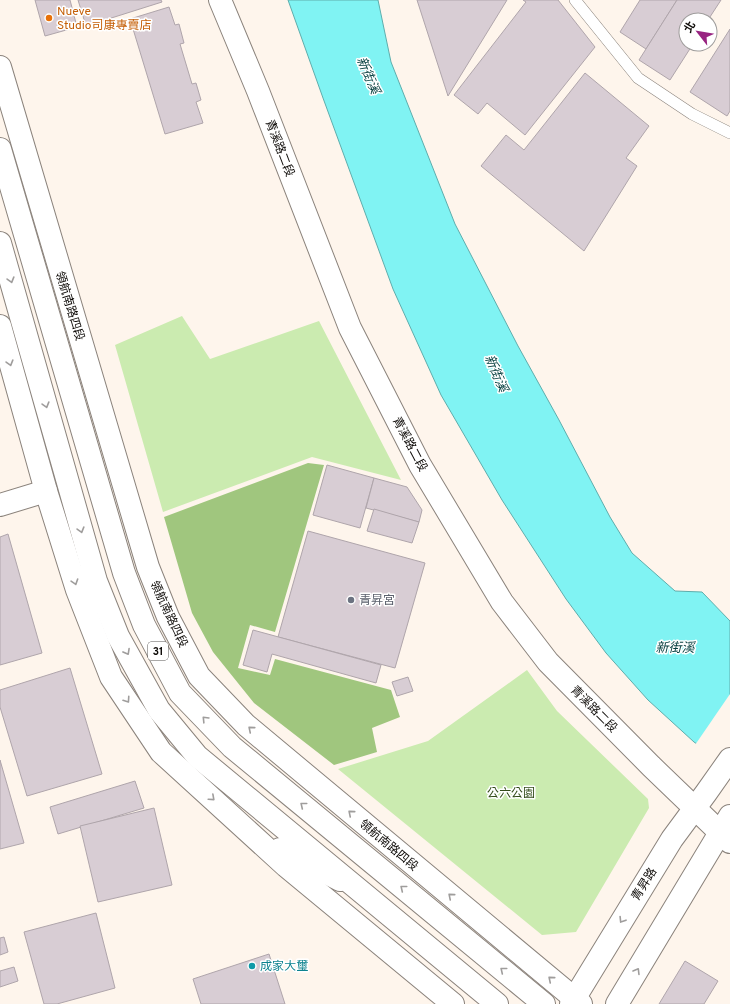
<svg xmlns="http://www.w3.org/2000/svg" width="730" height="1004" font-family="Overpass,'Noto Sans TC',sans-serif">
	<rect width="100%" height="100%" fill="#fef5ec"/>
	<g fill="#cbebb0">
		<path d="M182 316 210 359 319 321 401 480 312 457 163 512 115 345Z"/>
		<path d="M527 670 557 711 648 799 649 808 576 932 542 935 338 769 428 741Z"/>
	</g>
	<path fill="#a0c67e" d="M308 463 324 465 275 632 250 625 238 668 270 675 275 659 391 690 400 717 372 728 377 752 334 765 254 703 213 652 192 613 164 517Z"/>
	<path fill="#80f3f3" stroke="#5eadac" d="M288 0H378L391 62 455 224 518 346 559 420 610 517 632 553 675 591 702 592 730 621V766L694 742 648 700 606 653 566 599 502 500 441 395 393 289 323 98Z"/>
	<path fill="#fef5ec" d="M730 694V768L695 745Z"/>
	<g fill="#d8cdd4" stroke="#afa5ab">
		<path d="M35 0H70L77 27 45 36Z"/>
		<path d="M78 0H161L162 2 86 26Z"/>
		<path d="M417 0H507L448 96Z"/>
		<path d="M523 0H558L595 47 525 135 487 103 478 114 454 95 526 2Z"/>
		<path d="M640 0H677L646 49 620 32Z"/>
		<path d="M677 0H721L708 20H686V44H693L670 80 639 60Z"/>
		<path d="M169 7 175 25 179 24 184 43 180 44 192 84 196 83 201 100 196 102 203 123 165 134 130 19Z"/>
		<path d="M730 29V111L727 116 690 92Z"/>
		<path d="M585 73 649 126 626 158 637 166 584 251 481 166 506 135 524 150Z"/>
		<path d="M327 465 374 478 360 528 313 515Z"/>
		<path d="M374 478 407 487 422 510 419 522 366 508Z"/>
		<path d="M374 509 419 522 412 543 367 531Z"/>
		<path d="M308 531 425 563 395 668 278 637Z"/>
		<path d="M8 534 42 653 0 665V537Z"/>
		<path d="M253 630 381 665 376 683 272 654 267 672 243 665Z"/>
		<path d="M70 668 102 774 27 796 0 707V690Z"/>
		<path d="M408 677 413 691 397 696 392 682Z"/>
		<path d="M0 760 24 843 0 849Z"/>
		<path d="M135 781 144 808 58 834 50 807Z"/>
		<path d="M154 808 172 885 98 902 80 826Z"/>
		<path d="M96 913 115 988 57 1004H44L24 932Z"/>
		<path d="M4 937 8 952 0 955V938Z"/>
		<path d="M269 954 285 1004H201L193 979Z"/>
		<path d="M685 961 718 981 704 1004H659Z"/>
		<path d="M14 967 18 981 0 987V971Z"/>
	</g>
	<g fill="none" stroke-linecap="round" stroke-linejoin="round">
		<defs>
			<path id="lane" d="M575 0 638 78 692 114 730 133"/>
			<g id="street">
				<path d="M220 0 258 91 350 328 420 465 502 602 548 662 651 766 730 842"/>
				<path d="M0 505 46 491"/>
			</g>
			<g id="secondary">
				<path d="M0 67 148 567 168 617 199 676 246 725 581 1004"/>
				<path d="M0 326 46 491 77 590 111 677 161 752 286 866 453 1004"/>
				<path d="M280 849 340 880"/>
				<path d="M571 1004 672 839 706 793 730 759"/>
				<path d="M617 1004 730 816"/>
			</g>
			<g id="primary">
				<path d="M0 149 124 573 144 625 180 693 232 747 544 1004"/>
				<path d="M0 243 96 581 118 636 159 710 197 756 497 1004"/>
			</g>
		</defs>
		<use href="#lane" stroke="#8b837c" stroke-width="12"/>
		<use href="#street" stroke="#8b837c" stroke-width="24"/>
		<use href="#secondary" stroke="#8b837c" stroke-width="24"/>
		<use href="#primary" stroke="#8b837c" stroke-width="24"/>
		<use href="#lane" stroke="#fff" stroke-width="11"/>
		<use href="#street" stroke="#fff" stroke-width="22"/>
		<use href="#secondary" stroke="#fff" stroke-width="22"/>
		<use href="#primary" stroke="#fff" stroke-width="22"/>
	</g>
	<defs><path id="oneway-chevron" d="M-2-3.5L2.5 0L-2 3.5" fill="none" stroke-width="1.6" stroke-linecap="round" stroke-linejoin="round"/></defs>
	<g stroke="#9f9d9c">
		<use href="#oneway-chevron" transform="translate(11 280) rotate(74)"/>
		<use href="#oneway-chevron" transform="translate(10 363) rotate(74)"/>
		<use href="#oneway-chevron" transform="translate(46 405) rotate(74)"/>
		<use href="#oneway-chevron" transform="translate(81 530) rotate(74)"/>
		<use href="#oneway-chevron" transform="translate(75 582) rotate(72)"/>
		<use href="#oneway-chevron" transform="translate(127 652) rotate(61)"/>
		<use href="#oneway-chevron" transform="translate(127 700) rotate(56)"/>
		<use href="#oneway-chevron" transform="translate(205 719) rotate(-134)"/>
		<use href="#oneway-chevron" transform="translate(251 729) rotate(-140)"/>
		<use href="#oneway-chevron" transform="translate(212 798) rotate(42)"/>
		<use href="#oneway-chevron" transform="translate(303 805) rotate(-141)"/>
		<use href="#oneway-chevron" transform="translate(351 813) rotate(-140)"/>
		<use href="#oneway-chevron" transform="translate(403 888) rotate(-141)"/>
		<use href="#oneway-chevron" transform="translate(451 896) rotate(-140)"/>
		<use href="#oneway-chevron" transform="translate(622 920) rotate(122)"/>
		<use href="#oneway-chevron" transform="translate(503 970) rotate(-141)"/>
		<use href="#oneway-chevron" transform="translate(637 971) rotate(-59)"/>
		<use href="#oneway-chevron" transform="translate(551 979) rotate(-140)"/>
	</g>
	<circle fill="#e8710a" stroke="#fff" stroke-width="1.5" cx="49" cy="18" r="4"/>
	<circle fill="#6b7280" stroke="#fff" stroke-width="1.5" cx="351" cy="600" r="4"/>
	<circle fill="#0f9aa8" stroke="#fff" stroke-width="1.5" cx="252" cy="966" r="4"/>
	<g text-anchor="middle" stroke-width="3" stroke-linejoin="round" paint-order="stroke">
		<rect fill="#fff" stroke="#565452" stroke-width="1" x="148" y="642" width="20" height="18" rx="3"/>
		<g font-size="11" font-weight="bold" fill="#0e0b08">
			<text x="158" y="655">31</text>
		</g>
		<g font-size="12" fill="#c56008" stroke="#fff" text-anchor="start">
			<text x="57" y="15">Nueve<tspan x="57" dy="14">Studio司康專賣店</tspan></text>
		</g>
		<g font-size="12" fill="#0e0b08" stroke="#fff">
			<text transform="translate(280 148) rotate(69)" y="4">青溪路二段</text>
			<text transform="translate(70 306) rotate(73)" y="4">領航南路四段</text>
			<text transform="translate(410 444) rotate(62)" y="4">青溪路二段</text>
			<text transform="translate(169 614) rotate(65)" y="4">領航南路四段</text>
			<text transform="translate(594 709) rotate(45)" y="4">青溪路二段</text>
			<text transform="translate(389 845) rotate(40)" y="4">領航南路四段</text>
			<text transform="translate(644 884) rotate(-58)" y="4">青昇路</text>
		</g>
		<g font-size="12" fill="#5b616d" stroke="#fff" text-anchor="start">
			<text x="359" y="604">青昇宮</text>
		</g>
		<g font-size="12" fill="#324b19" stroke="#fff">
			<text x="511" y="797">公六公園</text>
		</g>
		<g font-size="12" fill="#0d838f" stroke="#fff" text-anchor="start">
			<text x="260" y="970">成家大璽</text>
		</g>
		<g font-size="13" font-style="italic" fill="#023c3c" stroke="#fff">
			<text transform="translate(369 75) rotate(67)" y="5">新街溪</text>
			<text transform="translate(497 373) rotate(67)" y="5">新街溪</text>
			<text x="675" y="652">新街溪</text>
		</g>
	</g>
	<g transform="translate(698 32) rotate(301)"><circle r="19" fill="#ffffff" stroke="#9f9d9c"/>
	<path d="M0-3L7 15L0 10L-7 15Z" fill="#982481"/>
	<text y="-6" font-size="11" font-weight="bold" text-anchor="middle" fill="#0e0b08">北</text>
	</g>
</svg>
